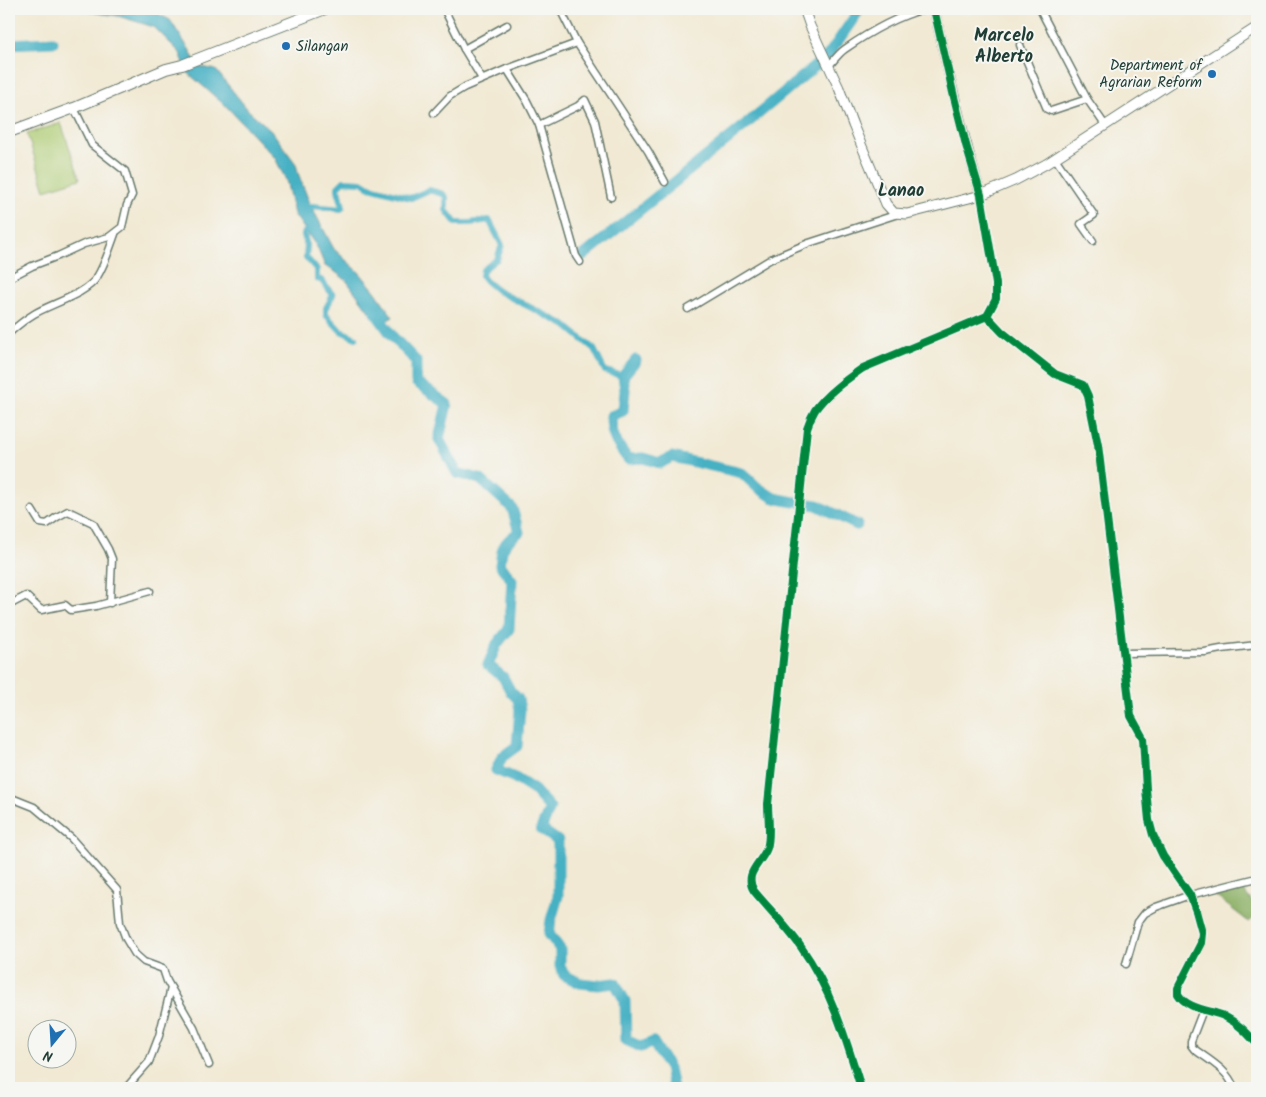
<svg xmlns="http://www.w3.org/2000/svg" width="1266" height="1097" font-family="Kalam,sans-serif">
	<rect width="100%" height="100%" fill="#f6f6f2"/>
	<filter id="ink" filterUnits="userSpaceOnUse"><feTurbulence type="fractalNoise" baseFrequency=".02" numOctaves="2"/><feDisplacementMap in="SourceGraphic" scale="10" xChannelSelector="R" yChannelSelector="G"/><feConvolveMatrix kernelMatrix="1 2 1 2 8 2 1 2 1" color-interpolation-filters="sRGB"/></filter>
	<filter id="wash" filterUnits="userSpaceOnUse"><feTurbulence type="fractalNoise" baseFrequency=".0096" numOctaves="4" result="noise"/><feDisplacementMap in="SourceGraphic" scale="20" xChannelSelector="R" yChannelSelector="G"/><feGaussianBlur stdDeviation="1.12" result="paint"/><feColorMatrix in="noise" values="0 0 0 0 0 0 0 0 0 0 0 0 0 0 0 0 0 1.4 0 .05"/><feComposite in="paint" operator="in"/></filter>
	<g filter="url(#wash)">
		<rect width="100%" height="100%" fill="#f1e9d3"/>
		<path fill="#adcb72" stroke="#668453" d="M61 123 80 179 45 190 27 134Z"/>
		<path fill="#8aaf64" stroke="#54764c" d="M1241 887 1257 909V915L1249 922 1214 895Z"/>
		<path fill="#46b1c4" stroke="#32777c" d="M82 9H149L170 20 189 49 198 66 216 70 249 111 271 130 296 164 298 173 310 204 334 249 359 272 375 291 393 317 379 325 346 280 334 271 325 266 317 247 294 214 286 180 275 158 228 108 188 73 180 53 154 27 118 16 84 11Z"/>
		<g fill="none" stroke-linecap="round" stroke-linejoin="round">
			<g stroke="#46b1c4" stroke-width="6">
				<path d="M312 206 341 209 343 207C342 200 338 195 338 187L344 181 362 182 370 187 411 198 429 190 443 194 446 197V210L456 223H470L489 220 502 245 497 259 483 270 482 276 486 281 498 291 565 325 594 349 605 371 623 376"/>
				<path d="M305 232 304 235 307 246 306 257 317 270V279L321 280 333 295 326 308V315L341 331 356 338"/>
			</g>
			<g stroke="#46b1c4" stroke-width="11">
				<path d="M9 44 53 42"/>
				<path d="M583 256 738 131 820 62 829 54 860 9"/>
				<path d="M375 312 393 337 416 361V382L447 404 439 439 457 473 480 479 490 488 512 508 519 532C512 537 504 543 502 551 501 556 501 560 500 565L512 580 509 629 497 644 488 665 503 677 511 692 518 699 520 710 517 746 502 757 496 770 515 778 534 790 550 808 541 829 558 841V896L551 920 549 934 560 949V966L564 975 580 983 598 985 615 983 625 1001 626 1040 641 1047 653 1042 669 1068 673 1088"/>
				<path d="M636 360 623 376 625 390 623 411 611 416C611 436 616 443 628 459L643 458 660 463 672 457 742 473 757 487 774 498 794 502"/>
				<path d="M802 503 817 505 857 525"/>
			</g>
		</g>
	</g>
	<g filter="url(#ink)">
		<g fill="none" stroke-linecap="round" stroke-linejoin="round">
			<defs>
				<g id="minor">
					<path d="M444 9 464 49 482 79"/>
					<path d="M560 9 577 43 648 151 665 182"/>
					<path d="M1040 9 1045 19 1087 99 1105 125"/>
					<path d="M1020 45 1047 109 1051 111 1087 99"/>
					<path d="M464 49 507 25"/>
					<path d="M829 66C834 60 839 53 845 49 868 33 898 16 925 9"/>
					<path d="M507 69 527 101 539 125 576 256 580 262"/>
					<path d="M434 113 450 96 465 87 507 69 577 43"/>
					<path d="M539 125 578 106 585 100 595 121 611 197"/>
					<path d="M1055 158 1094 215 1081 224 1093 241"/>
					<path d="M9 278 32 266 58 256 84 244 109 237 122 227 127 205 132 195 125 171 92 145 74 108"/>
					<path d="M688 309 771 259 809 243 898 214"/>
					<path d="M987 316 1002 332 1055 374 1083 385 1088 396 1098 445 1131 716 1143 738 1146 789 1149 820 1153 835 1163 856 1190 895 1196 911 1202 933 1201 943 1178 988V994C1187 1009 1209 1010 1224 1016 1238 1023 1247 1033 1257 1044"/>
					<path d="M9 333C17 326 24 320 34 314 50 304 87 294 97 277 105 264 110 248 115 234"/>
					<path d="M32 510 40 523 47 524 57 517 68 511 93 523 108 549 112 559 110 603"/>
					<path d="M9 605 26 596 41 610 65 605 71 610 96 606 150 591"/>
					<path d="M1123 653 1205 652 1221 649 1257 645"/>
					<path d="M9 797 34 807 71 838 117 890 120 923 126 939 135 954 144 962 163 969 167 981 171 988 159 1036 149 1062 126 1088"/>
					<path d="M1126 964 1138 922 1145 913 1156 907 1190 895 1257 878"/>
					<path d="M171 988 194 1028 209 1065"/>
					<path d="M1203 1010 1191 1041V1045L1194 1049C1209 1060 1228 1070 1234 1088"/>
					<path d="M861 1088C846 1039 831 989 801 947 787 927 769 909 754 891 743 873 761 864 767 848 771 837 768 817 768 804L807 428 815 411 822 402 839 386 863 368 987 316 996 299V284L981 195"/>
				</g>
				<g id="tertiary">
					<path d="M804 9 810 26 839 88 853 125 886 204 894 213 907 214 981 195 1016 180 1046 164 1257 27"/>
					<path d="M934 9C948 71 962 133 981 195"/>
				</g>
				<path id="secondary" d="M1257 9V10"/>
				<path id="primary" d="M9 132 74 108 166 69 182 65 325 9"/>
			</defs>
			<use href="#minor" stroke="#68796c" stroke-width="9"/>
			<use href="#tertiary" stroke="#68796c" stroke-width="11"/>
			<use href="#secondary" stroke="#68796c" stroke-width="11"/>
			<use href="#primary" stroke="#68796c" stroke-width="12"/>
			<use href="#minor" stroke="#fff" stroke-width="6"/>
			<use href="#tertiary" stroke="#fff" stroke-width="9"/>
			<use href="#secondary" stroke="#fff" stroke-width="9"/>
			<use href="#primary" stroke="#fff" stroke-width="10"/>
			<defs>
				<g id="cycleway">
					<path d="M987 316 1002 332 1055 374 1083 385 1088 396 1098 445 1131 716 1143 738 1146 789 1149 820 1153 835 1163 856 1190 895 1196 911 1202 933 1201 943 1178 988V994C1187 1009 1209 1010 1224 1016 1238 1023 1247 1033 1257 1044"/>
					<path d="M861 1088C846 1039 831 989 801 947 787 927 769 909 754 891 743 873 761 864 767 848 771 837 768 817 768 804L807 428C809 422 812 415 815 410 827 393 846 380 863 368L987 316 996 299V284L981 195 966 145 954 97 934 9"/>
				</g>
			</defs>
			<use href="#cycleway" stroke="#f6f6f2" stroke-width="11"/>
			<use href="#cycleway" stroke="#00873e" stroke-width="8"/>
		</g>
	</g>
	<g fill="#1f6fb2" stroke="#f6f6f2" stroke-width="2">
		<circle cx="286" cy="46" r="5"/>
		<circle cx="1212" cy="74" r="5"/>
	</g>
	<g text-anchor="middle" stroke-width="4" stroke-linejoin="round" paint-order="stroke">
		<g font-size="15" fill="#1f3d34" stroke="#f6f6f2" text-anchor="start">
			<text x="296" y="51">Silangan</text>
			<text x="1202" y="70" text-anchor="end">Department of<tspan x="1202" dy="17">Agrarian Reform</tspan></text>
		</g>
		<g font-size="18" font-weight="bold" fill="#1f3d34" stroke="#f6f6f2">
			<text x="1004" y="41">Marcelo<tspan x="1004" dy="21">Alberto</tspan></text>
			<text x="901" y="196">Lanao</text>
		</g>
	</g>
	<rect width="1266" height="1097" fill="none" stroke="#f6f6f2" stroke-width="30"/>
	<g transform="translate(52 1044) rotate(198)"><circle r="24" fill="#f6f6f2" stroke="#a0aca6"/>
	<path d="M0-4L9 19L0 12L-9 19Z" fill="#1f6fb2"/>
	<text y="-8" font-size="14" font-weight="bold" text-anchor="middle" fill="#1f3d34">N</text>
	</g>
</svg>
